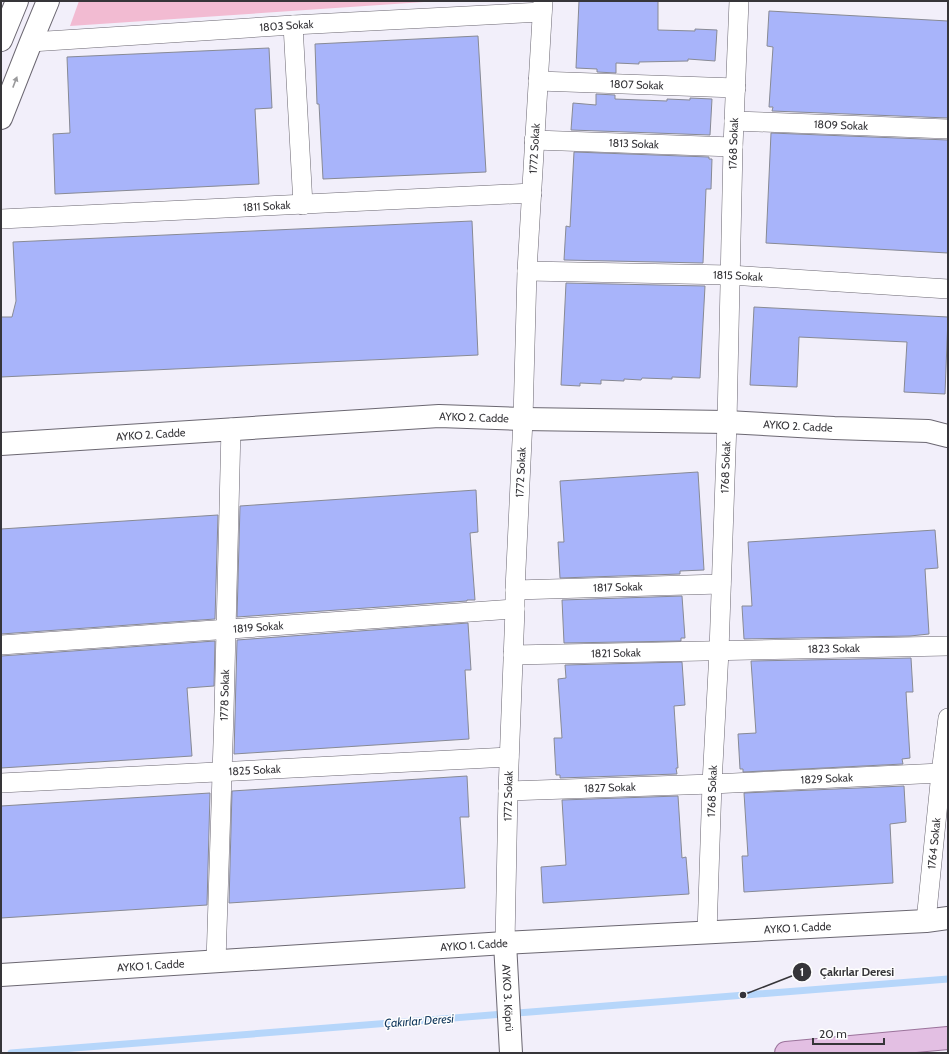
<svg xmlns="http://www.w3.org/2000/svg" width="949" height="1054" font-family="Cabin,sans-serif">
	<rect width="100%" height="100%" fill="#f2effa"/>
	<path fill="#f2bbd2" d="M79 1H423L424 2 70 26Z"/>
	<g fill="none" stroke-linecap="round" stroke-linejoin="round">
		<path stroke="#b6d6fa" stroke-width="7" d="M11 1053 948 979"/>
	</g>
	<g fill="#a8b4fa" stroke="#888a94">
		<path d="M579 1H658V30L695 31V29L717 30 715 61 688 59V61L639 62V64L616 63V73L597 72V69L576 68Z"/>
		<path d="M769 11 948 21V118L772 111 773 107H769L773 47 767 46Z"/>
		<path d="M478 36 486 172 323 179 319 104H317L315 44Z"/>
		<path d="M269 48 272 108 255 109 259 184 55 194 53 134 70 133 67 57Z"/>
		<path d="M596 94 615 95V99L667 101V99L690 100V98L712 99 710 135 571 130 573 103 596 105Z"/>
		<path d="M771 133 948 140V253L766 243Z"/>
		<path d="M574 152 709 157V159H712L711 189H706L703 263 564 260 566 226 570 227Z"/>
		<path d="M472 221 478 355 1 377V317H12L16 301 13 242Z"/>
		<path d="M566 283 705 286 700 378 672 377V379L642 378 641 380 624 379V381L601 380V384L580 383V386L561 385Z"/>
		<path d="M754 307 948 317 945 394 904 392 907 342 799 337 797 387 750 385Z"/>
		<path d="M698 472 704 570 680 571V574L560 578 558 542H564L560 481Z"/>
		<path d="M476 490 478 532 470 533 475 600H467V601L237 617 240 506Z"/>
		<path d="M218 515 215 619 1 634V529Z"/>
		<path d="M935 530 938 568 925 569 929 634 910 636 744 639 742 606H752L748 542Z"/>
		<path d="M682 596 685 638H681V641L564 643 562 600Z"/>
		<path d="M468 623 471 670H465L469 739 234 754 237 640Z"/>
		<path d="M215 641 214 686 187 688 192 756 1 768V656Z"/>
		<path d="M911 658 913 692H906L910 758 902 759 903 764 743 772V769H740L738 734 756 733 751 661Z"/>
		<path d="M682 662 685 705 674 706 678 768H676L677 774 560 778V775H556L554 738H562L558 679 566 678 565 665Z"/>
		<path d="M467 776 469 817H460L465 888 229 903 232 791Z"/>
		<path d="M904 786 906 822 890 824 893 883 744 892 742 856H748L744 793Z"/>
		<path d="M210 793 207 905 1 918V806Z"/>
		<path d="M678 796 682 858 686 857 689 894 543 903 541 867 566 865 562 800Z"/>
	</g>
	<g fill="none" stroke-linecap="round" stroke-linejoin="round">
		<defs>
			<g id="minor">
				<path d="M293 25 303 205"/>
				<path id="s1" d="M31 42 293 25 542 12"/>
				<path id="s2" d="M538 81 736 88"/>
				<path id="s3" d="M734 121 948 129"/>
				<path id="s4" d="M534 140 733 147"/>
				<path id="s5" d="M1 219 532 193"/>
				<path id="s6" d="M527 271 730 275 948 289"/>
				<path id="s7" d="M515 590 721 584"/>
				<path id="s8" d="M1 645 515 609"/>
				<path id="s9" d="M513 655 948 646"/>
				<path id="s10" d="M1 783 509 757"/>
				<path id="s11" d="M508 791 712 784 941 773"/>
				<path id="s12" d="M926 921 941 773 948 718"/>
				<path id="s13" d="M707 933 712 784 719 651 727 422 733 147 739 1"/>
				<path id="s14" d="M505 943 508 791 515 609V590L523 419 527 271 543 1"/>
				<path id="s15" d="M216 962 224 712 231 428"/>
			</g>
			<g id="tertiary">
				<path d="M1 40 17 1"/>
				<path d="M1 118 31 42 48 1"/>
				<path id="s16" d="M1 444 439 416 523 419 727 422 834 428 928 431 948 436"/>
				<path id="s17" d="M505 943 511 1053"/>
				<path id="s18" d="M1 975 505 943 926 921 948 918"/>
			</g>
			<path id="primary" d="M786 1053 948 1038"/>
		</defs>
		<use href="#minor" stroke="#6b6771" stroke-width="20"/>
		<use href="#tertiary" stroke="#6b6771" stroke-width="24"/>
		<use href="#primary" stroke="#9b739b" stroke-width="24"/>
		<use href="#minor" stroke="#fff" stroke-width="19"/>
		<use href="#tertiary" stroke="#fff" stroke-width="22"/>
		<use href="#primary" stroke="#e3bfe3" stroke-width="22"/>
	</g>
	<defs><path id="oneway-solid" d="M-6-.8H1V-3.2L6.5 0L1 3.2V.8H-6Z"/></defs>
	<use fill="#9a9a9c" href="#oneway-solid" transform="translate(15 82) rotate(-69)"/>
	<g text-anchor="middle" stroke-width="3" stroke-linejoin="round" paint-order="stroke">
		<g font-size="11" fill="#363539" stroke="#fefefe">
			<text dy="4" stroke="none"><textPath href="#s1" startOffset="256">1803 Sokak</textPath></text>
			<text dy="4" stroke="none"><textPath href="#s2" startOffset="99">1807 Sokak</textPath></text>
			<text dy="4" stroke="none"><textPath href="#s3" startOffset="107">1809 Sokak</textPath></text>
			<text dy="4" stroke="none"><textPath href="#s13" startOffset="790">1768 Sokak</textPath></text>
			<text dy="4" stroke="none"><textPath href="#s4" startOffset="100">1813 Sokak</textPath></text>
			<text dy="4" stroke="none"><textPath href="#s14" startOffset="795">1772 Sokak</textPath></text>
			<text dy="4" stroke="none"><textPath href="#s5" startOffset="266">1811 Sokak</textPath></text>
			<text dy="4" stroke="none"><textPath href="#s6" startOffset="211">1815 Sokak</textPath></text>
			<text dy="4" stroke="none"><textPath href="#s16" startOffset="474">AYKO 2. Cadde</textPath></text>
			<text dy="4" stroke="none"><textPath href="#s16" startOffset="798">AYKO 2. Cadde</textPath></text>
			<text dy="4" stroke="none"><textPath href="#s16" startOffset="150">AYKO 2. Cadde</textPath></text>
			<text dy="4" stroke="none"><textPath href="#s13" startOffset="466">1768 Sokak</textPath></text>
			<text dy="4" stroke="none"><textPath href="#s14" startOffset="471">1772 Sokak</textPath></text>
			<text dy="4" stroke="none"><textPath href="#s7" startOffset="103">1817 Sokak</textPath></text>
			<text dy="4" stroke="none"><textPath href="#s8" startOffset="258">1819 Sokak</textPath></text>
			<text dy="4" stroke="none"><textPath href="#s9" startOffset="321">1823 Sokak</textPath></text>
			<text dy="4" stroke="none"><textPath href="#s9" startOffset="103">1821 Sokak</textPath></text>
			<text dy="4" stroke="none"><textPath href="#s15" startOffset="267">1778 Sokak</textPath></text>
			<text dy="4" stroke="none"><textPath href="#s10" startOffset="254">1825 Sokak</textPath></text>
			<text dy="4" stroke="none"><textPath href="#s11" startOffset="319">1829 Sokak</textPath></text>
			<text dy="4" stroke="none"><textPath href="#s11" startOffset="102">1827 Sokak</textPath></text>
			<text dy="4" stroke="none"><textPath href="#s13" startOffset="142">1768 Sokak</textPath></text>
			<text dy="4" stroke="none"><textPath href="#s14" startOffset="147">1772 Sokak</textPath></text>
			<text dy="4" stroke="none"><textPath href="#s12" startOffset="78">1764 Sokak</textPath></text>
			<text dy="4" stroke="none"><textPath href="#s18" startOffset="798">AYKO 1. Cadde</textPath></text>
			<text dy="4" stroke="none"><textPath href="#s18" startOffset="474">AYKO 1. Cadde</textPath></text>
			<text dy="4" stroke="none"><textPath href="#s18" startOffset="150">AYKO 1. Cadde</textPath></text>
			<text dy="4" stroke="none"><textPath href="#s17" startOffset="55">AYKO 3. Köprü</textPath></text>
		</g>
		<g font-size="12" font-style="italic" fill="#11375c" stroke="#fefefe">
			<text transform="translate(419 1021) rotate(-4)" y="4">Çakırlar Deresi</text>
		</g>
	</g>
	<path fill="none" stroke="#363539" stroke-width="1.5" d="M743 995L802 972"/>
	<g fill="#363539" stroke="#fefefe" stroke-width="1.5">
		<circle cx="743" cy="995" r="4"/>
		<circle cx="802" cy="972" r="10"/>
	</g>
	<g font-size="12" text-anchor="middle" font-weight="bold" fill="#fff">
		<text x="802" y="976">1</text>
	</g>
	<g font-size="12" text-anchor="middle" font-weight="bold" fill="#363539" stroke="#fefefe" stroke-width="3" stroke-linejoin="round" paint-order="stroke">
		<text x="857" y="976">Çakırlar Deresi</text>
	</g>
	<rect width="949" height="1054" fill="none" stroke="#363539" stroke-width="4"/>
	<path d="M813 1038v6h71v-6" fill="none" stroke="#363539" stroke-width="2"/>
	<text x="819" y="1038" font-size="12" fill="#363539" stroke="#fefefe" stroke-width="3" paint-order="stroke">20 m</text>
</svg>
